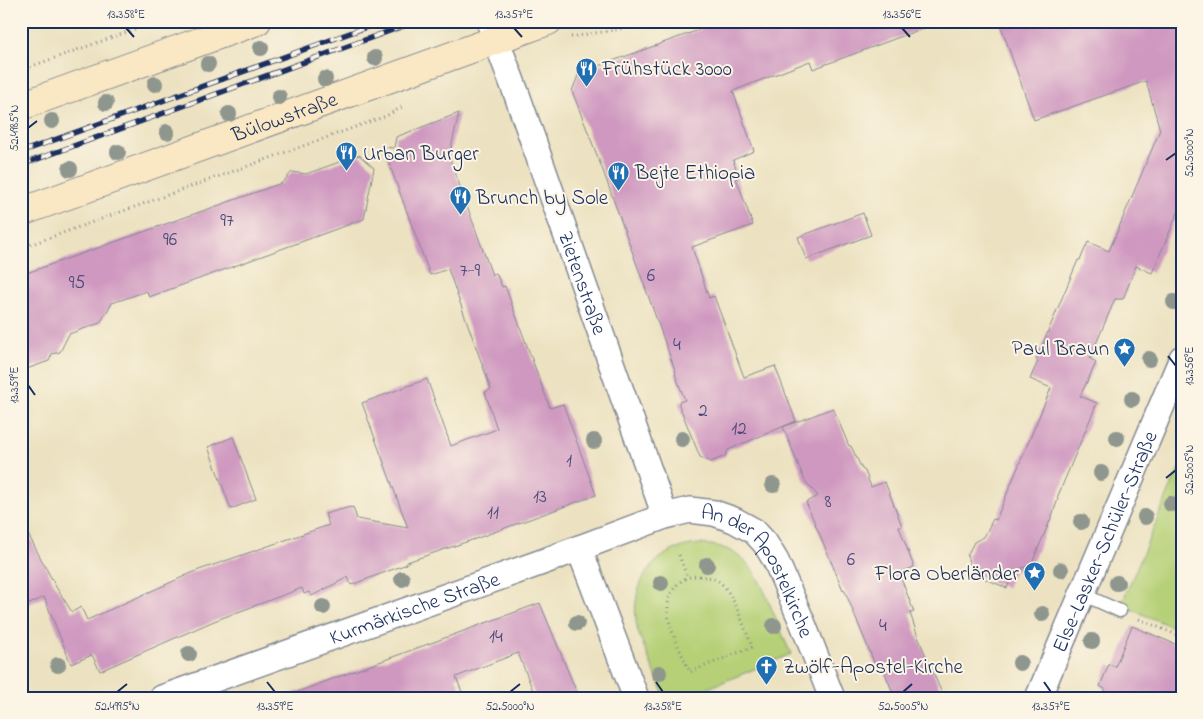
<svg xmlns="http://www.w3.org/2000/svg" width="1203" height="719" font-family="'Indie Flower',sans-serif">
	<rect width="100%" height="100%" fill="#fcf5e5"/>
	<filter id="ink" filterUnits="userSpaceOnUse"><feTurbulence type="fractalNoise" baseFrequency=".02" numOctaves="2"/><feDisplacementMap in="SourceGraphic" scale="10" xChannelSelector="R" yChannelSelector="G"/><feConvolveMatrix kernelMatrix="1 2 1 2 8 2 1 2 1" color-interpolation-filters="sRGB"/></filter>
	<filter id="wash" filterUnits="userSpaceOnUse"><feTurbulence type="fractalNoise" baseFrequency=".0096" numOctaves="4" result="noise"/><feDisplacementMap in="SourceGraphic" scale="20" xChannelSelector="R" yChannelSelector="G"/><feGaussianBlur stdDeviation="1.12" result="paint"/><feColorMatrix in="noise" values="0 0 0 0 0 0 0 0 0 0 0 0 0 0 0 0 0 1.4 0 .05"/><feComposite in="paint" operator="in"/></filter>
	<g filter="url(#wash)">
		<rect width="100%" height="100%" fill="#ece2c1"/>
		<g fill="#b5d076" stroke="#68806a">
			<path d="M1179 468 1182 469V631L1121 605Z"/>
			<path d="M701 544C744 546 757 572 771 607 778 623 784 639 791 654L684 698H665L638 632C627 586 653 546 701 544Z"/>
		</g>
		<g id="blocks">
			<g fill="#cf98c0">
				<path d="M724 21H935V24L813 69 810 61 733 91 754 151 733 160 739 177 736 178 753 225 692 247 709 298 714 296 744 377 775 366 796 421 728 450 725 456 711 462 700 457 679 405V402L685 400 675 374 676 373 602 168 572 91 579 73Z"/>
				<path d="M999 21H1182V203L1152 273 1136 266 1123 299H1115L1090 358 1096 363 1080 396 1097 403 1057 498 1058 499 1052 516 1031 565 1014 571 1007 588 973 574 967 556 974 542 984 537 993 519 996 520 1051 388 1030 379 1038 361 1036 360 1078 260H1080L1088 242 1109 251 1160 130 1146 81 1034 120Z"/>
				<path d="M459 113 449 156 492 275 496 273 502 287 505 286 550 408 563 404 596 495 475 539 407 562V564L351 585 348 577 312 596 309 592 304 594 302 588 214 621 100 671 92 655 71 664 44 597 21 608V521L56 587 72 612 81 607 87 620 196 571 329 525 325 514 350 507V508L353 507 357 519 408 528 362 403 427 379 451 446 497 429 485 392 491 389 448 269 430 275 383 147 394 148 396 137Z"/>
				<path d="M359 155 374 168 364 219 149 297 147 291 112 303 100 323 69 334 60 352 52 354 49 361 21 371V275L282 183 292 172 306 174Z"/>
				<path d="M863 213 871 235 806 259 798 237Z"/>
				<path d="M833 408 849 446H851L862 469 865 471 871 487 885 482 902 526 899 527 914 567 899 573 914 612 910 613 918 637 944 698H895L883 668 878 672 844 589 843 590 806 502 818 496 805 481 783 427Z"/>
				<path d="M233 437 256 499 231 509 208 447Z"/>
				<path d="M540 603 579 698H536L518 653 456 677 462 692 445 698H290L289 695Z"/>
				<path d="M1132 626 1182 647V698H1102L1105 689 1100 686 1109 664 1115 667Z"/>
			</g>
		</g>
	</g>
	<g filter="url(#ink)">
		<use href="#blocks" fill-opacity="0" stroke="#848890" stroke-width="1"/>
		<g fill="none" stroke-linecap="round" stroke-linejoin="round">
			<defs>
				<path id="service" d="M1082 594 1120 611"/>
				<g id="minor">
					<path id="s1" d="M489 21 517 95 665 516"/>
					<path d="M579 548 636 698"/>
					<path id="s2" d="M162 698 545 561 665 516 690 510 714 513 734 520 754 531 765 543 776 561 803 624 832 698"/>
					<path id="s3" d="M1038 698 1182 358"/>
				</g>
				<g id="secondary">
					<path d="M21 106 257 21"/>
					<path id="s4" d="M21 212 548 21"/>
				</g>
			</defs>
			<use href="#service" stroke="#848890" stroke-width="15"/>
			<use href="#minor" stroke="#848890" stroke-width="28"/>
			<use href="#secondary" stroke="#848890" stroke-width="30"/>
			<g stroke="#848890" stroke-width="3" stroke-dasharray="1 4" stroke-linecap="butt">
				<path d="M438 21 441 29"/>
				<path d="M571 37 639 26 651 21"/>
				<path d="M21 70 158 21"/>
				<path d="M21 248 386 116 402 107"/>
				<path d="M679 555 687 577"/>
				<path d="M699 576C706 577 712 577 718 581 733 590 745 630 752 647L690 672C680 649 656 610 675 587 682 579 689 576 699 576Z"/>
				<path d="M1139 619 1182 637"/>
			</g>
			<use href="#service" stroke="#fff" stroke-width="12"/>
			<use href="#minor" stroke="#fff" stroke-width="25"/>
			<use href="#secondary" stroke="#fae7c3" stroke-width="28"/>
			<defs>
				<g id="rail">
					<path d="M21 152 383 21"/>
					<path d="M21 165 417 21"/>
				</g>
			</defs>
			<use href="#rail" stroke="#1b2f5e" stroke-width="5.5"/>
			<use href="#rail" stroke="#fcf5e5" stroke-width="4" stroke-dasharray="11" stroke-linecap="butt"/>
		</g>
		<g fill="#8e968e">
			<circle cx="261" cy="48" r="8"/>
			<circle cx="375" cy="58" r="8"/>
			<circle cx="208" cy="64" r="8"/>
			<circle cx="325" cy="79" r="8"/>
			<circle cx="155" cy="84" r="8"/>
			<circle cx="279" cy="97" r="8"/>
			<circle cx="106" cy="103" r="8"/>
			<circle cx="229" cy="114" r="8"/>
			<circle cx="52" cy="121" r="8"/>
			<circle cx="167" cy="132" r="8"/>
			<circle cx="118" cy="152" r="8"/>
			<circle cx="70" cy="169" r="8"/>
			<circle cx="1174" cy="302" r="8"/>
			<circle cx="1149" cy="359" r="8"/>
			<circle cx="1132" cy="399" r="8"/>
			<circle cx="1117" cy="438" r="8"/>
			<circle cx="682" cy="439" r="8"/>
			<circle cx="594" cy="441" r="8"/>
			<circle cx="1101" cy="473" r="8"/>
			<circle cx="773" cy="485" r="8"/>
			<circle cx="1171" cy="504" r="8"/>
			<circle cx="1145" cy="517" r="8"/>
			<circle cx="1081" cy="522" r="8"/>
			<circle cx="707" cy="565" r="8"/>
			<circle cx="1061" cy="570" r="8"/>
			<circle cx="402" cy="579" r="8"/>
			<circle cx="661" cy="583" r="8"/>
			<circle cx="1117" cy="583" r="8"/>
			<circle cx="323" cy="607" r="8"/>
			<circle cx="1042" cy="614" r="8"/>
			<circle cx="577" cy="623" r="8"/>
			<circle cx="774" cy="626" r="8"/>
			<circle cx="1092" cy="641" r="8"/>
			<circle cx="189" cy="654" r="8"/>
			<circle cx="1020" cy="663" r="8"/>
			<circle cx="58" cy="665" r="8"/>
			<circle cx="659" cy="673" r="8"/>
		</g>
	</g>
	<path fill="none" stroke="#1b2f5e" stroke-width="2" d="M126 28 134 37M514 28 522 37M902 28 910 37M28 128 37 121M1166 160 1176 153M1168 356 1176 366M28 385 35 395M1166 478 1176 470M267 682 275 692M656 682 663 692M1044 682 1051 692M117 692 127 684M510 692 520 684M903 692 912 684"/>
	<defs>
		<symbol id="restaurant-pin" viewBox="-11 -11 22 30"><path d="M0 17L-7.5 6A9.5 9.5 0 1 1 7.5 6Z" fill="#1f6fb2" stroke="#fcf5e5"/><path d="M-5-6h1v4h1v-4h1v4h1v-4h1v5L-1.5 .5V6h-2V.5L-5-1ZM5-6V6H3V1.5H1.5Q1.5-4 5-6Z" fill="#fff"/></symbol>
		<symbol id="sight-pin" viewBox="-11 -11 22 30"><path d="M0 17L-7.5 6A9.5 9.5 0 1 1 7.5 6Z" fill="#1f6fb2" stroke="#fcf5e5"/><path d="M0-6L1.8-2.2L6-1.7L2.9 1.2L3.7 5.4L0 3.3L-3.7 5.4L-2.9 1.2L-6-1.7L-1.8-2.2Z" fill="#fff"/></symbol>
		<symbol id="church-pin" viewBox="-11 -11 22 30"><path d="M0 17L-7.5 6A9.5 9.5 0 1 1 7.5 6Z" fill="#1f6fb2" stroke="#fcf5e5"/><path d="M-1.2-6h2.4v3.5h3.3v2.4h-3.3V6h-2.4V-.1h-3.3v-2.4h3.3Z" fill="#fff"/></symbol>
	</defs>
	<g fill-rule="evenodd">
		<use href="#restaurant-pin" x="574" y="56" width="25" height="34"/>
		<use href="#restaurant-pin" x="334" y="140" width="25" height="34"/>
		<use href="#restaurant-pin" x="606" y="160" width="25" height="34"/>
		<use href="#restaurant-pin" x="448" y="184" width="25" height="34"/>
		<use href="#sight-pin" x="1112" y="336" width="25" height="34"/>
		<use href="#sight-pin" x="1022" y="560" width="25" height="34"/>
		<use href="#church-pin" x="754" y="654" width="25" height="34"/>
	</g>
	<g text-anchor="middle" stroke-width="4" stroke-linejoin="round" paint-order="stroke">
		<g font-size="19" fill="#484976">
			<text x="227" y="226">97</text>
			<text x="170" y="245">96</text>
			<text x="470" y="276">7-9</text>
			<text x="651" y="281">6</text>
			<text x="77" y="288">95</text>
			<text x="677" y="350">4</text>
			<text x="703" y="416">2</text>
			<text x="739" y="434">12</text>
			<text x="569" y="466">1</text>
			<text x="540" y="502">13</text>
			<text x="828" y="507">8</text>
			<text x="493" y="518">11</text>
			<text x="851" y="565">6</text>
			<text x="883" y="631">4</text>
			<text x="496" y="642">14</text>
		</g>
		<g font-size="21" fill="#1b2f5e" stroke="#fcf5e5" text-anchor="start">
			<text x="602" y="75">Frühstück 3000</text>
			<text x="363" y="160">Urban Burger</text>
			<text x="635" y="179">Bejte Ethiopia</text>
			<text x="476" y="204">Brunch by Sole</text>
			<text x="1109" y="355" text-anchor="end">Paul Braun</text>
			<text x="1019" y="580" text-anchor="end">Flora Oberländer</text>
			<text x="783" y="673">Zwölf-Apostel-Kirche</text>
		</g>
		<g font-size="21" fill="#1b2f5e" stroke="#fcf5e5">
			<text dy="7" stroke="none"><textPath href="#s4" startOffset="280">Bülowstraße</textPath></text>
			<text dy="7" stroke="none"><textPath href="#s1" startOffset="278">Zietenstraße</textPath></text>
			<text dy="7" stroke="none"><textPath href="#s3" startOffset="170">Else-Lasker-Schüler-Straße</textPath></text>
			<text dy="7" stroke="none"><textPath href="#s2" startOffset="660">An der Apostelkirche</textPath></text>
			<text dy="7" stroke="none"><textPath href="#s2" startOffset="268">Kurmärkische Straße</textPath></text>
		</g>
	</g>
	<rect width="1203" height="719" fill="none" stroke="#fcf5e5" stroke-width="55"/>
	<rect x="28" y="28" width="1148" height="664" fill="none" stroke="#1b2f5e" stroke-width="2"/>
	<g font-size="12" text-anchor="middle" fill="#1b2f5e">
		<text x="126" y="18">13.358°E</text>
		<text x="514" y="18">13.357°E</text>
		<text x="902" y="18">13.356°E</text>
		<text transform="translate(14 128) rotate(-90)" y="4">52.4985°N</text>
		<text transform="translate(1189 153) rotate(-90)" y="4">52.5000°N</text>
		<text transform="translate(1189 366) rotate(-90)" y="4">13.356°E</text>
		<text transform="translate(14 385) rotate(-90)" y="4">13.359°E</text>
		<text transform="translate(1189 470) rotate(-90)" y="4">52.5005°N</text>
		<text x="117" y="710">52.4995°N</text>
		<text x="275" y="710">13.359°E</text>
		<text x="510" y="710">52.5000°N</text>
		<text x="663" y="710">13.358°E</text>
		<text x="903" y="710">52.5005°N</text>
		<text x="1051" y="710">13.357°E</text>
	</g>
</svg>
